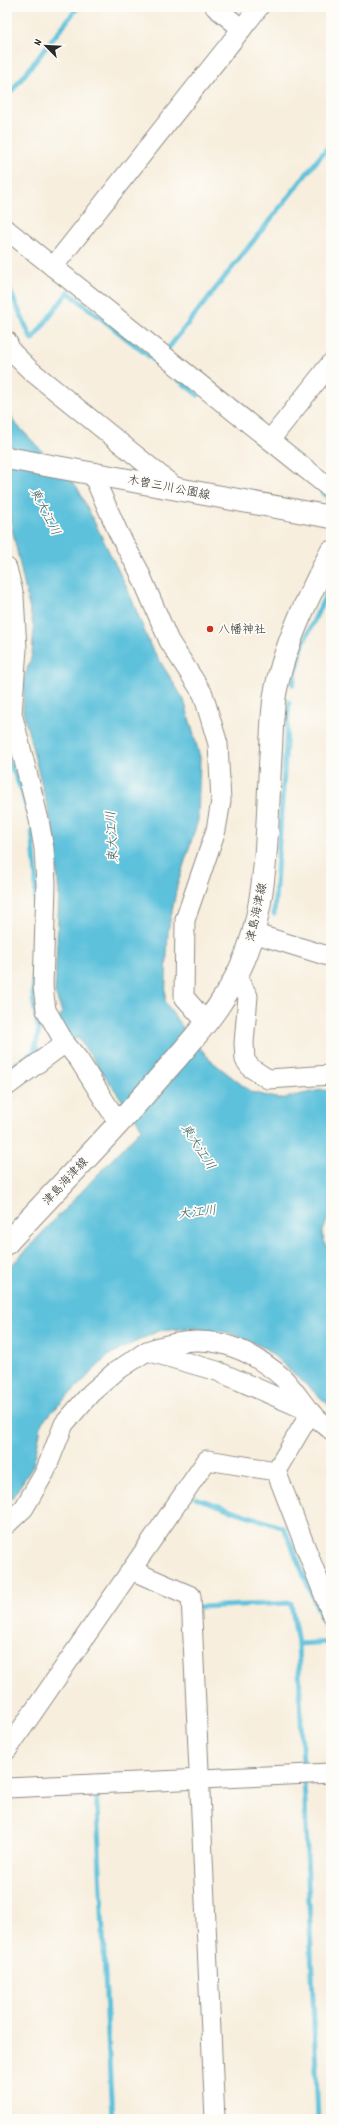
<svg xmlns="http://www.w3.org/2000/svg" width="338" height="2126" font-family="Dekko,'Klee One',sans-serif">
	<rect width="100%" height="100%" fill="#fdfcf7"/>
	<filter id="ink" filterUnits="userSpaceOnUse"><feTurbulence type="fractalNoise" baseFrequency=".025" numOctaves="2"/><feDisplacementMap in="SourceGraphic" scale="8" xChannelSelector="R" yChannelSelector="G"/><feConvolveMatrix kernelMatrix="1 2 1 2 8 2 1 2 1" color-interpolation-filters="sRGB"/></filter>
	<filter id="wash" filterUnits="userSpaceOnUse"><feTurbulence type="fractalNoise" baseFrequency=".012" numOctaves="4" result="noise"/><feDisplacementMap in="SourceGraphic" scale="16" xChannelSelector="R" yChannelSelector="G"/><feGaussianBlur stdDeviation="0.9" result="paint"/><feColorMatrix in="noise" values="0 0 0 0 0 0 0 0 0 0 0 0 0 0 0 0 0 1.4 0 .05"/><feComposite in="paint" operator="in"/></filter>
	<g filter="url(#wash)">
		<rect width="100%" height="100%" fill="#f7eedd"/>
		<path fill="#5dc1db" stroke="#447683" d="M7 399 13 421 77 487 128 590 150 645 184 700 200 757 198 820 177 886 168 931 165 1002 177 1020 210 1060 251 1092 280 1099 321 1090 331 1091V1210L322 1234 331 1260V1407L265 1348 231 1333 189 1328 158 1331 109 1355 42 1422 33 1466 7 1506V1270L142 1128 78 1038 68 1040 58 1022 62 1012 55 993 59 895 54 833 23 711 24 679 32 655 34 629 7 505Z"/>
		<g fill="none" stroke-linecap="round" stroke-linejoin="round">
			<g stroke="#5dc1db" stroke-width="5">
				<path d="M7 97 78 7"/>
				<path d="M7 284 32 340 68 292 198 395"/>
				<path d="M167 350 331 143"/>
				<path d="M322 493 331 500"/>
				<path d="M293 684 303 644 331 584"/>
				<path d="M7 757 22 791 27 811"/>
				<path d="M32 830 36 876 33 1000 39 1030 34 1051"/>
				<path d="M274 914 289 702"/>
				<path d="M7 1071 37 1049"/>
				<path d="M196 1498 284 1528 331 1640"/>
				<path d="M199 1607 291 1603 298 1644 303 1768"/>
				<path d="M298 1644 331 1642"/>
				<path d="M304 1780 318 2119"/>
				<path d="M96 1788 112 2119"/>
			</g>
		</g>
	</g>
	<g filter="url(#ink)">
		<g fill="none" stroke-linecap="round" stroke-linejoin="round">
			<defs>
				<g id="minor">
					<path d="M215 7 242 29"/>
					<path d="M7 230 331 489"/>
					<path d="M53 267 259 7"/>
					<path d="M7 341 11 351 30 370 176 488"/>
					<path d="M270 440 331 363"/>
					<path d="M92 473 118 532 138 569 169 641 203 694 218 744 221 801 216 830 185 920 184 997 199 1014"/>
					<path d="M7 568 14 596 17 649 12 713 39 820 44 849 46 884 43 987 46 1010 65 1043 7 1086"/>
					<path d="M253 933 331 957"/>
					<path d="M237 978 248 996 244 1043 245 1060 251 1068 268 1079 331 1075"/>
					<path d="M65 1043 79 1060 119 1124"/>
					<path d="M147 1351C200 1331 241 1341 283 1378 293 1388 301 1401 310 1412 316 1418 324 1424 331 1430"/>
					<path d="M276 1471 331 1613"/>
					<path d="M7 1524 24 1508 45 1472 64 1424 91 1393 115 1372 147 1351 217 1371 311 1412 276 1471"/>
					<path d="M131 1570 191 1596 215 2119"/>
					<path d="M7 1750 207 1460 276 1471"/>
					<path d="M7 1788 331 1773"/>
				</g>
				<g id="secondary">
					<path d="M7 458 331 517"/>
					<path d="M7 1243C56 1190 106 1139 153 1085 194 1038 236 996 253 934 269 875 267 809 271 748 272 729 272 708 276 689 286 640 309 596 331 552"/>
				</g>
			</defs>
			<use href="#minor" stroke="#918c84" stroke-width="21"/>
			<use href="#secondary" stroke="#918c84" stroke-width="24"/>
			<use href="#minor" stroke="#fff" stroke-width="19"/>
			<use href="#secondary" stroke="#fff" stroke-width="22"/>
		</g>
	</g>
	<circle fill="#c8321e" stroke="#fdfcf7" stroke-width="1.5" cx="210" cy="629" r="4"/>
	<g text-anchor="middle" stroke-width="3.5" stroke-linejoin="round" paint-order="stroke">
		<g font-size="12" fill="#2b2b2b" stroke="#fdfcf7">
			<text transform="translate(169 487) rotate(11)" y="4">木曽三川公園線</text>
			<text transform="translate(256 912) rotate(-78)" y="4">津島海津線</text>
			<text transform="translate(65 1181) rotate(-47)" y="4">津島海津線</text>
		</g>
		<g font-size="12" fill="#2b2b2b" stroke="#fdfcf7" text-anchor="start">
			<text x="218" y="633">八幡神社</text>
		</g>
		<g font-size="13" font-style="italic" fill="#3c6069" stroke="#fdfcf7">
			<text transform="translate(46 511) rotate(63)" y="5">東大江川</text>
			<text transform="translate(111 837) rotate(-93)" y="5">東大江川</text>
			<text transform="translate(199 1146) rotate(57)" y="5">東大江川</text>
			<text transform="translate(197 1211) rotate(-7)" y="5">大江川</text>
		</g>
	</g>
	<rect width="338" height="2126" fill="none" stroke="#fdfcf7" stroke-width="24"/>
	<g transform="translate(46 46) rotate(294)" stroke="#fdfcf7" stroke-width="3" paint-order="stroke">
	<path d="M0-3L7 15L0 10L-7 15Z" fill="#2b2b2b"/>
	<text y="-6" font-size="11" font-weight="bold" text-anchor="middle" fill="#2b2b2b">N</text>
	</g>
</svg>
